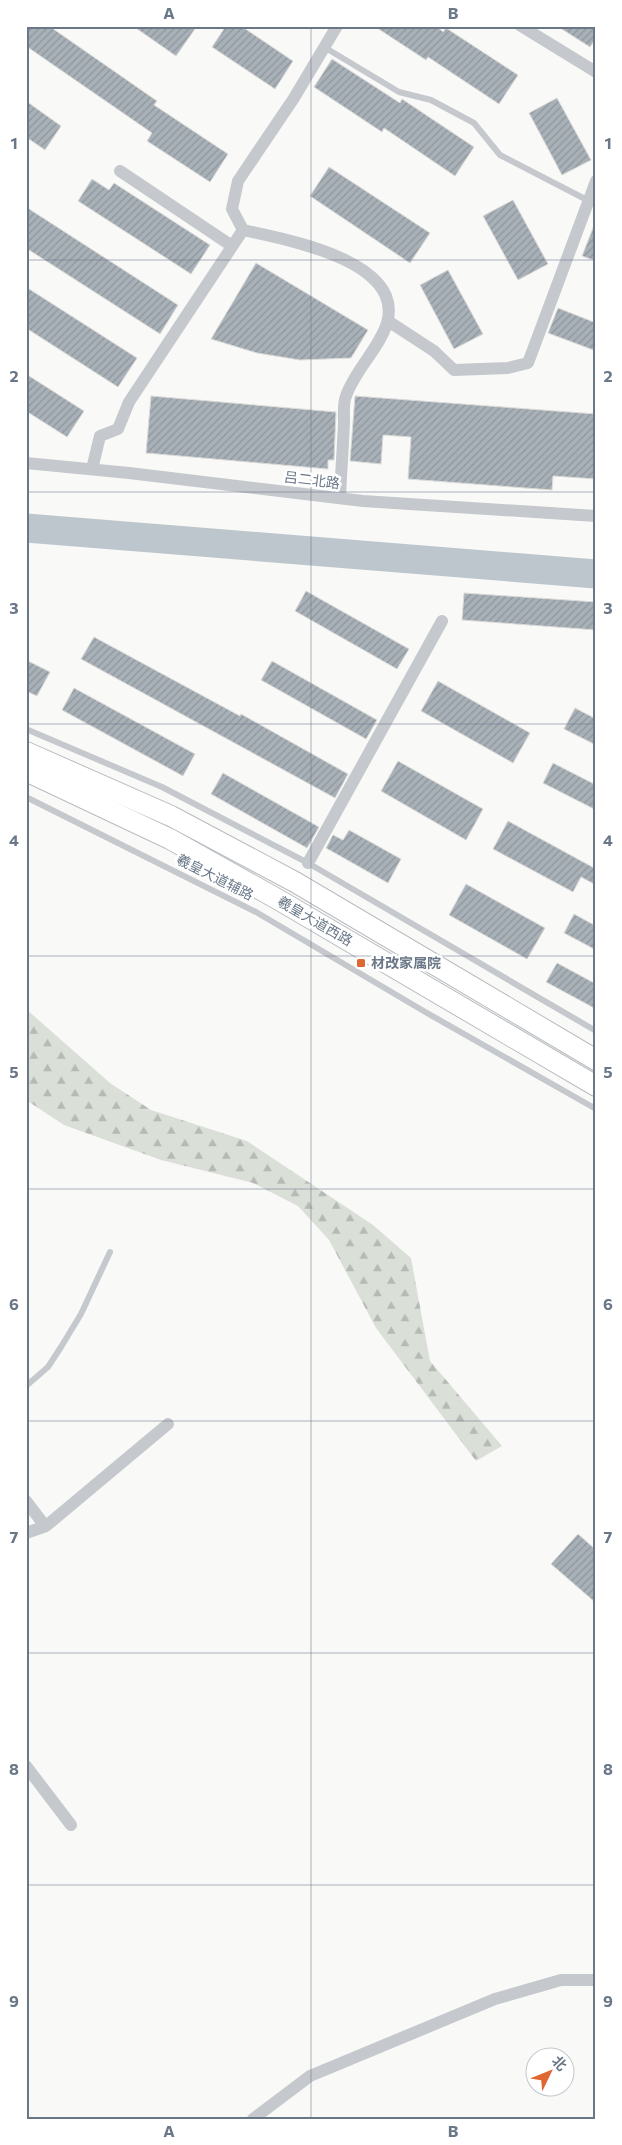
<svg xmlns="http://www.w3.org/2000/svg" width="622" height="2145" font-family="Commissioner,'Noto Sans SC',sans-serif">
	<defs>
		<pattern id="forest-firs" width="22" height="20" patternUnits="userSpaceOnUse" patternTransform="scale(1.25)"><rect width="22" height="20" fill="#dae0d8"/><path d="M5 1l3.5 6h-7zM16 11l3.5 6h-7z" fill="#b5bab5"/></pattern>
		<pattern id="building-hatch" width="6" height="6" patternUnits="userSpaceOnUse" patternTransform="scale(1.25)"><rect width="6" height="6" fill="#a9b1b8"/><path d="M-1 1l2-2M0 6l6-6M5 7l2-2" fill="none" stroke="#8e959b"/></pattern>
	</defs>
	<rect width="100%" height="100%" fill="#f9f9f7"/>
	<path fill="url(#forest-firs)" d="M26 1009 110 1083 151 1110 247 1141 373 1225 411 1258 430 1361 502 1446 476 1461 376 1328 329 1240 298 1206 253 1183 161 1160 64 1125 26 1100Z"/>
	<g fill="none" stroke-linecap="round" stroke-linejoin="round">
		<path stroke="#bdc6cc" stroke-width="29" d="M26 528 596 574"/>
	</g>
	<g fill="url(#building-hatch)" stroke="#dbdbd9">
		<path d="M26 26H49L157 101 154 105 228 154 210 182 147 141 152 133 26 46Z"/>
		<path d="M133 26H197L176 56Z"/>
		<path d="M226 26H241L293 61 275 89 212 47Z"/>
		<path d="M374 26H436L443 32 446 28 518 75 499 104 428 57 426 60Z"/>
		<path d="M557 26H596V38L590 47Z"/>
		<path d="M332 59 400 103 402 99 474 147 455 176 384 128 382 132 314 87Z"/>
		<path d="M557 98 591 160 562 175 529 113Z"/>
		<path d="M26 101 61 126 45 150 26 137Z"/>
		<path d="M329 167 430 233 410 263 310 196Z"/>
		<path d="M92 179 109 190 114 183 210 245 191 274 78 201Z"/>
		<path d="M513 200 548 264 518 280 483 216Z"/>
		<path d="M26 207 178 305 160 334 26 248Z"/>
		<path d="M595 223H596V261L582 256Z"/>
		<path d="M256 263 368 330 351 358 300 360 257 353 211 339Z"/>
		<path d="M448 270 483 334 454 349 420 285Z"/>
		<path d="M26 287 137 358 118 387 26 328Z"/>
		<path d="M558 308 596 323V351L548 333Z"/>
		<path d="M26 374 84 411 67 437 26 411Z"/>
		<path d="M151 396 336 412 334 460H328V469L146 453Z"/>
		<path d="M355 396 596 414V479L553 476 552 490 408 479 411 437 383 435 381 464 350 461Z"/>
		<path d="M306 591 409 649 397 669 295 611Z"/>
		<path d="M464 593 596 602V630L462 620Z"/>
		<path d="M94 637 240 716 241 714 348 774 335 798 81 659Z"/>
		<path d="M26 660 50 672 37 696 26 691Z"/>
		<path d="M272 661 377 720 366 739 261 680Z"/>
		<path d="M438 681 530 733 513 763 421 711Z"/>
		<path d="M74 688 195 754 183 776 62 710Z"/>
		<path d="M575 708 596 719V745L564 729Z"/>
		<path d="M398 761 483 809 466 840 381 791Z"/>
		<path d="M553 763 596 785V810L543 783Z"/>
		<path d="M223 773 319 827 307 848 211 794Z"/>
		<path d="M508 821 596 869V885L581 877 573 892 493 849Z"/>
		<path d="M349 830 401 859 388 883 326 848 333 835 343 840Z"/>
		<path d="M466 884 545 928 527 959 449 915Z"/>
		<path d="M574 914 596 926V950L564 933Z"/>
		<path d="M557 963 596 984V1009L546 982Z"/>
		<path d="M578 1534 596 1550V1603L551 1564Z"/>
	</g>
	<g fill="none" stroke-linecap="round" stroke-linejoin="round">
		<defs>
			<g id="primary">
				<path d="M26 752 171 816 295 882 596 1060"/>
				<path d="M26 771 170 839 279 900 596 1086"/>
			</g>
		</defs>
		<use href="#primary" stroke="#b8bcc0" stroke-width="22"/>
		<g stroke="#c5c8cc" stroke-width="6">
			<path d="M324 47 399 92 431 100 474 123 500 155 589 201"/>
			<path d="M26 729 162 787 308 863 596 1031"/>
			<path d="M26 797 256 912 427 1013 596 1109"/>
			<path d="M26 1386 48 1367 61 1347 81 1314 110 1252"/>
		</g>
		<g stroke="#c5c8cc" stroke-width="12">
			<path d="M521 26 596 72"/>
			<path d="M120 171 232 246"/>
			<path d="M243 230C283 239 405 260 387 323 379 349 355 370 346 396 343 403 344 414 344 422 343 447 341 473 340 498"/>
			<path d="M388 321 434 351 454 370 508 368 528 363 596 181"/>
			<path d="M26 463 129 473 363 501 596 516"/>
			<path d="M92 469 100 436 118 429 129 402 243 230 232 209 238 181 294 98 337 26"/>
			<path d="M308 863 442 621"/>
			<path d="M26 1501 45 1526"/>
			<path d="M26 1533 46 1526 168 1424"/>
			<path d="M26 1766 71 1825"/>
			<path d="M253 2119 310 2076 495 1999 561 1980H596"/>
		</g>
		<use href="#primary" stroke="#fff" stroke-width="20"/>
	</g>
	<path fill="none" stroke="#697787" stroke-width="1" stroke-opacity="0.55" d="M311 26V2119M26 260H596M26 492H596M26 724H596M26 956H596M26 1189H596M26 1421H596M26 1653H596M26 1885H596"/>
	<rect fill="#df6731" stroke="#fff" stroke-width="2" x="356" y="958" width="10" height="10" rx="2.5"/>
	<g text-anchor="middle" stroke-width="5" stroke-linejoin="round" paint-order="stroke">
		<g font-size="14" fill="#697787" stroke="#fff">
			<text transform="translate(312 480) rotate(7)" y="5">吕二北路</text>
			<text transform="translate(215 877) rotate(27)" y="5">羲皇大道辅路</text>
			<text transform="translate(315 921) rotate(30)" y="5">羲皇大道西路</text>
		</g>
		<g font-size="14" font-weight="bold" fill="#697787" stroke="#fff" text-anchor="start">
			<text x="371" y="968">材改家属院</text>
		</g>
	</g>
	<rect width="622" height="2145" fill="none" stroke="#ffffff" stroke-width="55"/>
	<g transform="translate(550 2072) rotate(47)"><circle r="24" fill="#ffffff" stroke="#c3c9cf"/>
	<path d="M0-4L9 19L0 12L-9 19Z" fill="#df6731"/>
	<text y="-8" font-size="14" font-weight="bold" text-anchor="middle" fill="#697787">北</text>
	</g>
	<rect x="28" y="28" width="566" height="2090" fill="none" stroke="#697787" stroke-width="2"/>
	<g font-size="16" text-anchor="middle" font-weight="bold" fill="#697787">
		<text x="169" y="19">A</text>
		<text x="453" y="19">B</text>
		<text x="14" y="149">1</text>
		<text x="608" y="149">1</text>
		<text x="14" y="382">2</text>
		<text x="608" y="382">2</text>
		<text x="14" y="614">3</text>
		<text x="608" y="614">3</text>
		<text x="14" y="846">4</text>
		<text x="608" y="846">4</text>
		<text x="14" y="1078">5</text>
		<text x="608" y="1078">5</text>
		<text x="14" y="1310">6</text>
		<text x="608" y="1310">6</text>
		<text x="14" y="1543">7</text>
		<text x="608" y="1543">7</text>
		<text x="14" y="1775">8</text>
		<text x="608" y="1775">8</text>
		<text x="14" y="2007">9</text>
		<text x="608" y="2007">9</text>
		<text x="169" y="2137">A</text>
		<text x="453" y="2137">B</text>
	</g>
</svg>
